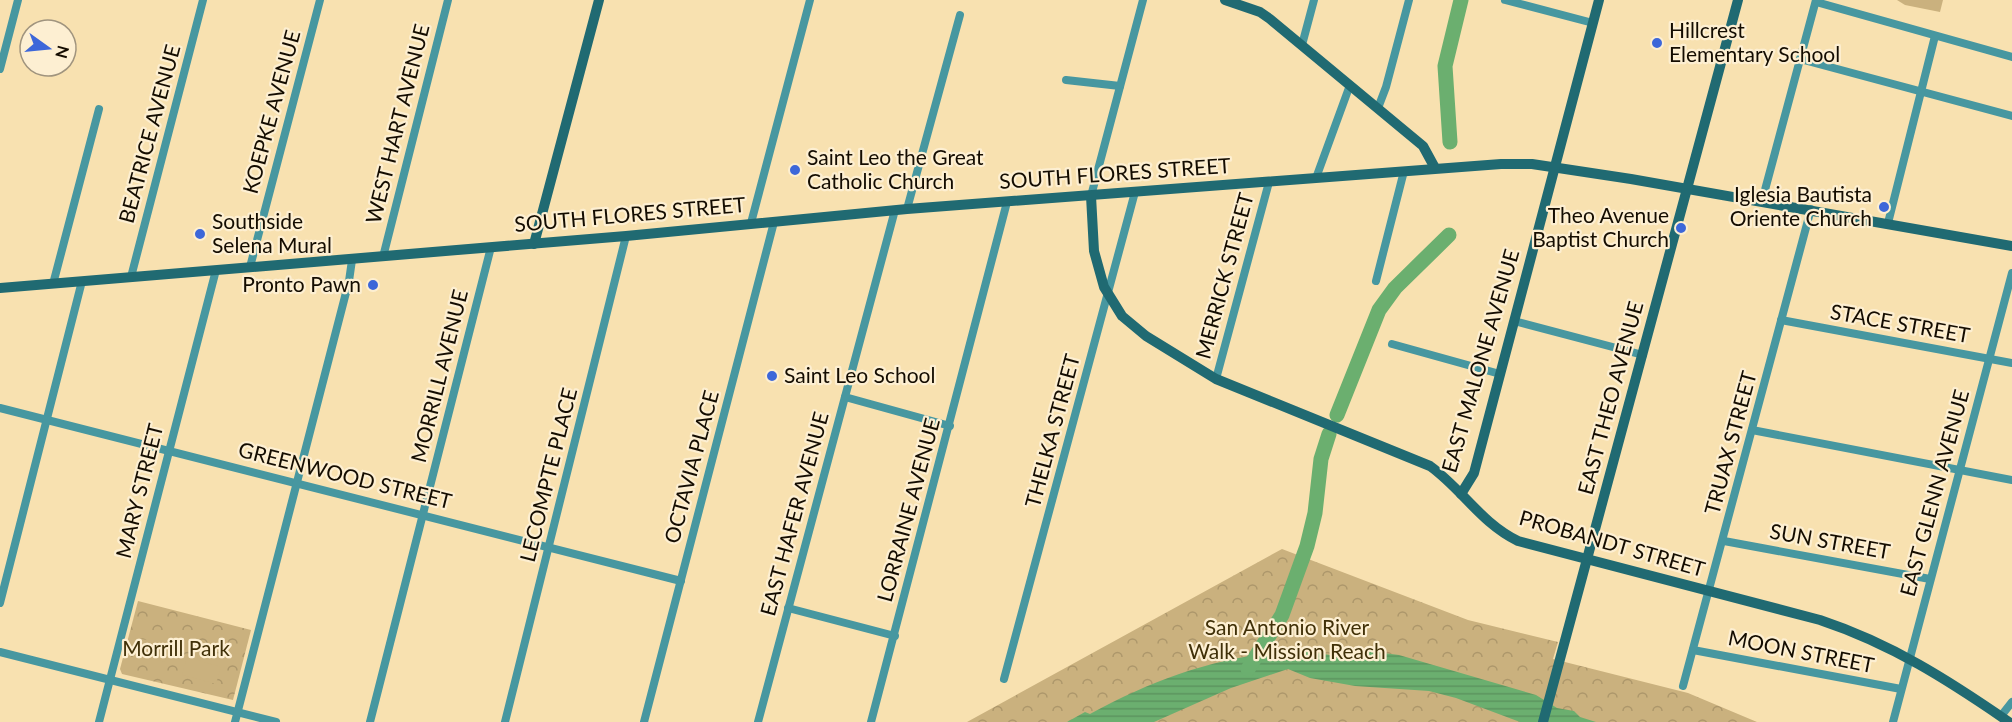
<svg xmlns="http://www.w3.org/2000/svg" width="2012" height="722" font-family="Lato,sans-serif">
	<defs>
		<pattern id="park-crowns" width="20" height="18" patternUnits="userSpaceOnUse" patternTransform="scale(1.5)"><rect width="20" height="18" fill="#cab17e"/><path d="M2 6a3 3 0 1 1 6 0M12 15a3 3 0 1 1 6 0" fill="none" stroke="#ad976b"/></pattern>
		<pattern id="water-rules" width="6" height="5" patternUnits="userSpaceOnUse" patternTransform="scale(1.5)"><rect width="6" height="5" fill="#6baf6f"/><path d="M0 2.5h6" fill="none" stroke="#5c955e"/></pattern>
	</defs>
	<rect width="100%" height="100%" fill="#f8e1b0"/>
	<g fill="url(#park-crowns)">
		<path d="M1282 549 1468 620 1558 642 1553 659 1688 693 1757 722H967Z"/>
		<path d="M138 601 251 630 233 700 122 674 120 669Z"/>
	</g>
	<g fill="#cab17e">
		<path d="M1897 0H1943L1940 12 1905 5Z"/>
		<path d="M142 639 170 645 165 662 138 655Z"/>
		<path d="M187 657 221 667 216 684 182 675Z"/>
	</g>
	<path fill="url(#water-rules)" d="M1297 650 1337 656 1360 650 1399 655 1536 695 1557 708 1574 711 1580 717 1596 722H1520L1456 698 1429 691 1355 686 1310 678 1288 669 1231 688 1154 722H1067L1085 712 1090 714C1158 677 1221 656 1297 650Z"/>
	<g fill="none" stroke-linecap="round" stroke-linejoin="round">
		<g stroke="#6baf6f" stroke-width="15">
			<path d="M1450 142 1445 66 1461 0"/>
			<path d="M1337 415 1379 310 1395 288 1449 235"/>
			<path d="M1248 669 1282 615 1307 546 1315 513 1321 459 1329 434"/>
		</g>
		<g stroke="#4797a0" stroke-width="8">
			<path d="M1505 0 1593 23"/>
			<path d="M1816 2 2012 57"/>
			<path d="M1302 45 1314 0"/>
			<path d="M1800 59 2012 116"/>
			<path d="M0 69 18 0"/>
			<path d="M1066 80 1120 86"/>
			<path d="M1378 108 1386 87 1409 0"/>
			<path d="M1316 178 1350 85"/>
			<path d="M1091 196 1143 0"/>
			<path d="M1762 201 1816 0"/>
			<path d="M907 209 960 15"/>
			<path d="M751 223 810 0"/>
			<path d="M1888 223 1935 36"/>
			<path d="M383 257 448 0"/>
			<path d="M250 267 320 0"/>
			<path d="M131 277 203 0"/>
			<path d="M1376 281 1404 171"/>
			<path d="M53 284 99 109"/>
			<path d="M1781 320 2012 363"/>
			<path d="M1514 321 1643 355"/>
			<path d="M1392 344 1500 374"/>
			<path d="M1216 379 1269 182"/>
			<path d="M845 397 950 426"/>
			<path d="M0 408 681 581"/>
			<path d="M1752 430 2012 480"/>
			<path d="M1724 541 1930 579"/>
			<path d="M0 603 82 281"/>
			<path d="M788 608 895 636"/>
			<path d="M1693 650 1901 689"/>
			<path d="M0 652 276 722"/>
			<path d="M1004 679 1135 192"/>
			<path d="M1683 686 1811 209"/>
			<path d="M2001 716 2012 702"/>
			<path d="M99 722 216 270"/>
			<path d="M235 722 349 281 352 260"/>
			<path d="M370 722 491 247"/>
			<path d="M505 722 626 236"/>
			<path d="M644 722 774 222"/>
			<path d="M758 722 895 210"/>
			<path d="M871 722 1007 202"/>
			<path d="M1893 722 2012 273"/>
		</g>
		<g stroke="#206a72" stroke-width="10">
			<path d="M1225 0 1260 12 1270 19 1423 146 1435 168"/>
			<path d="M1091 196 1094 251 1104 287 1122 316 1146 336 1216 379 1430 466C1462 489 1481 523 1518 541L1820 620C1892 644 1948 680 2009 722"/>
			<path d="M534 244 599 0"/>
			<path d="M0 288 626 236 907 209 1501 164H1532L1631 179 2012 246"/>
			<path d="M1461 494 1474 473 1599 0"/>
			<path d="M1543 722 1738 0"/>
		</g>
	</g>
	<g fill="#3d67d9" stroke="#fdefd2" stroke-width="2">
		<circle cx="1657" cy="43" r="6"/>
		<circle cx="795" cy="170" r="6"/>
		<circle cx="1884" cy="207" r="6"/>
		<circle cx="1681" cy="228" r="6"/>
		<circle cx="200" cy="234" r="6"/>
		<circle cx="373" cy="285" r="6"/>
		<circle cx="772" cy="376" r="6"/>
	</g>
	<g text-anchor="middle" stroke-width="4.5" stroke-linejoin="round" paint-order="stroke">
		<g font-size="21" fill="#140c00" stroke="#fdefd2" text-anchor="start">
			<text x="1669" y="38">Hillcrest<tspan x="1669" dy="24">Elementary School</tspan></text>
			<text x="807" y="165">Saint Leo the Great<tspan x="807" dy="24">Catholic Church</tspan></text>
			<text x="1872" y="202" text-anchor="end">Iglesia Bautista<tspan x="1872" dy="24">Oriente Church</tspan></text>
			<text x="1669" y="223" text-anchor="end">Theo Avenue<tspan x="1669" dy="24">Baptist Church</tspan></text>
			<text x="212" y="229">Southside<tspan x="212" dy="24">Selena Mural</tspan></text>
			<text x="361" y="292" text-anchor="end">Pronto Pawn</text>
			<text x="784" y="383">Saint Leo School</text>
		</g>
		<g font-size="21" fill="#140c00" stroke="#fdefd2">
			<text transform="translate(272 112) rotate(-75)" y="7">KOEPKE AVENUE</text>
			<text transform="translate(398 124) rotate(-76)" y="7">WEST HART AVENUE</text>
			<text transform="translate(150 134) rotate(-75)" y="7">BEATRICE AVENUE</text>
			<text transform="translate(1115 174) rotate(-4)" y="7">SOUTH FLORES STREET</text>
			<text transform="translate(630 215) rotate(-5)" y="7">SOUTH FLORES STREET</text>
			<text transform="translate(1225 276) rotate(-75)" y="7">MERRICK STREET</text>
			<text transform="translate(1900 324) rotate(10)" y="7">STACE STREET</text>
			<text transform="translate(1481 361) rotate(-74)" y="7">EAST MALONE AVENUE</text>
			<text transform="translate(440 376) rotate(-76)" y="7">MORRILL AVENUE</text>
			<text transform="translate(1611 398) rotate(-75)" y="7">EAST THEO AVENUE</text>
			<text transform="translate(1053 431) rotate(-75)" y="7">THELKA STREET</text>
			<text transform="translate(1731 443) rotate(-75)" y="7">TRUAX STREET</text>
			<text transform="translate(692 467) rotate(-75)" y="7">OCTAVIA PLACE</text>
			<text transform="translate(549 475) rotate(-76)" y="7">LECOMPTE PLACE</text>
			<text transform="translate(345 476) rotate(14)" y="7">GREENWOOD STREET</text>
			<text transform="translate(140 491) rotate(-76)" y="7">MARY STREET</text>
			<text transform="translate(1935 493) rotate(-75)" y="7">EAST GLENN AVENUE</text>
			<text transform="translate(909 510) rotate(-75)" y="7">LORRAINE AVENUE</text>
			<text transform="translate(795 514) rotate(-75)" y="7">EAST HAFER AVENUE</text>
			<text transform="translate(1830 542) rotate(10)" y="7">SUN STREET</text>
			<text transform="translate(1612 544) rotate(16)" y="7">PROBANDT STREET</text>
			<text transform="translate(1801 652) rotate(11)" y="7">MOON STREET</text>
		</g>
		<g font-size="21" fill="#403008" stroke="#fdefd2">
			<text x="1287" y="635">San Antonio River<tspan x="1287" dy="24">Walk - Mission Reach</tspan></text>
			<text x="176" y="656">Morrill Park</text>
		</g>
	</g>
	<g transform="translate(48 48) rotate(105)"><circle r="28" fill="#fdefd2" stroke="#a0947e" stroke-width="1.5"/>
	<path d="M0-4.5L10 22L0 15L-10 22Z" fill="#3d67d9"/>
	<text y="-9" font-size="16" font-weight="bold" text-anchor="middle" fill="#140c00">N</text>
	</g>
</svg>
